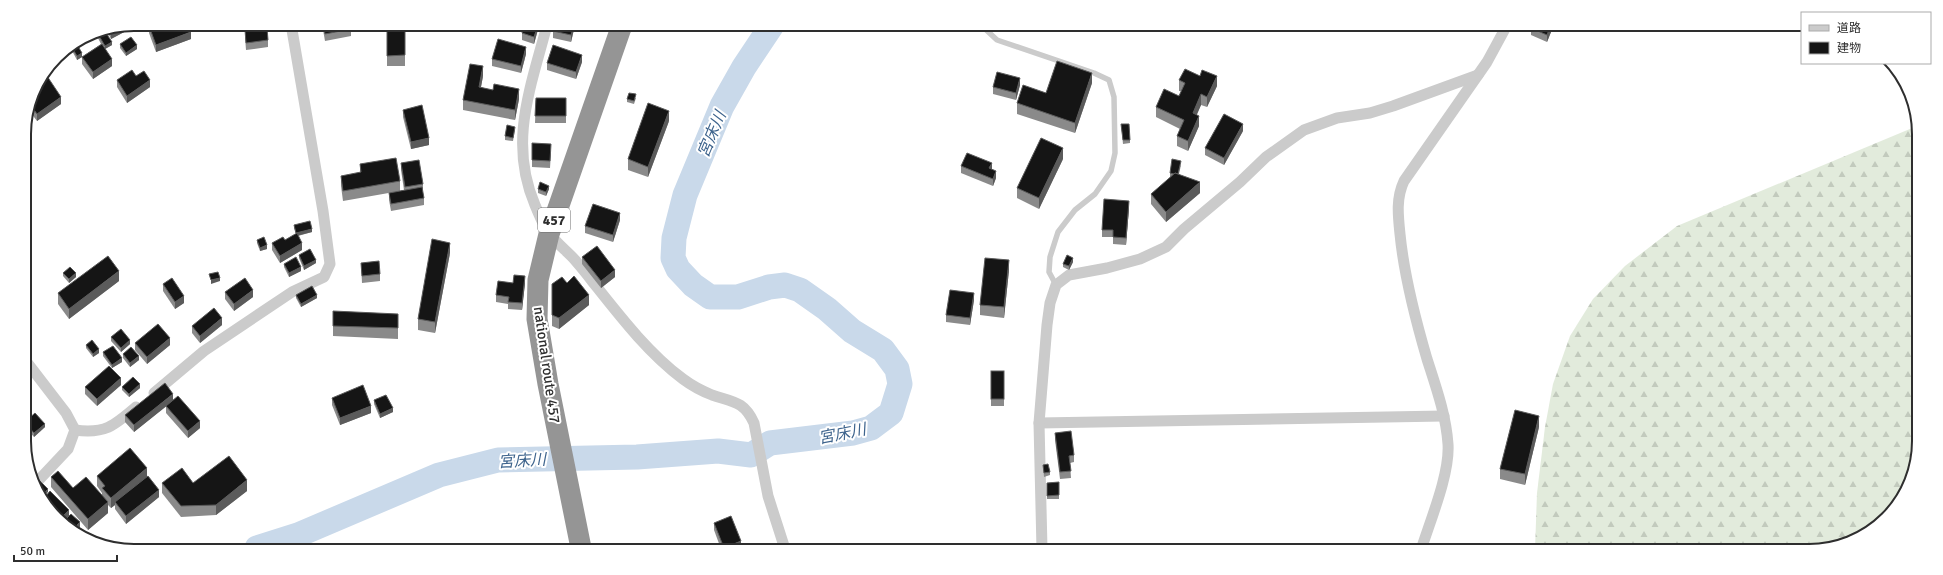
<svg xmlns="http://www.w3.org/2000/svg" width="1943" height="575" font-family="Signika,'Noto Sans JP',sans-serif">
	<defs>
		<pattern id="forest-firs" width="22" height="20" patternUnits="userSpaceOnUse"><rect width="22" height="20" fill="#e2ebdc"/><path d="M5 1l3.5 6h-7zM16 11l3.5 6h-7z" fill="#c2cabd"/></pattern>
	</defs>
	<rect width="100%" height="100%" fill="#fff"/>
	<path fill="url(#forest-firs)" d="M1917 126 1915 470 1881 524 1851 543 1816 551 1535 550 1537 493 1545 427 1553 384 1570 336 1593 299 1625 266 1677 226Z"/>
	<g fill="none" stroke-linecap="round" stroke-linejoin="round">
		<path stroke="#c9d9ea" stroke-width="25" d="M257 548 298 535 439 475 498 460 637 457 718 451 751 455 770 443 853 433 871 428 891 413 900 384 897 369 883 350 852 331 827 309 800 290 785 285 769 287 738 297H710L693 285 678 269 673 258 674 238 685 195 722 106 744 67 772 25"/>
		<path stroke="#cbcbcb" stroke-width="5.5" d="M982 26 997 40 1094 73 1109 80 1114 97 1115 153 1111 171 1095 194 1075 210 1058 232 1050 257 1049 272 1056 285"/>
		<g stroke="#cbcbcb" stroke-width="11">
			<path d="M547 25C531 87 508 142 535 205 539 214 543 226 550 234 557 244 567 251 575 260 581 267 587 274 592 281 619 315 648 353 683 379 691 385 702 391 712 395 733 402 744 401 754 423L768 496 785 549"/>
			<path d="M26 361 66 413 75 430 68 449 36 483"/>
			<path d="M154 393 204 351 292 292 324 277 330 264 323 211 291 24"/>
			<path d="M1039 423 1444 416"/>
			<path d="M75 430C105 434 114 426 136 407"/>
			<path d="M1042 549 1039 423 1047 325 1050 303 1056 285 1069 275 1107 268 1140 259 1166 247 1184 229 1240 182 1266 157 1304 130 1337 118 1370 113 1393 106 1478 75"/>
			<path d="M1421 550C1430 521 1450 474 1448 444 1446 415 1436 387 1427 359 1415 318 1404 276 1400 234 1398 215 1396 198 1404 181L1487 62 1506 27"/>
		</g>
		<path stroke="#959595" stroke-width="21" d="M581 548 548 384 537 319 538 280 549 234 622 25"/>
	</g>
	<g fill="#8a8a8a">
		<path d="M251 24H266L268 40V47L246 50 245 37V30H251Z"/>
		<path d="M322 24H351V36L325 41Z"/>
		<path d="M126 25V31L111 39 106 29Z"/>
		<rect x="387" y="25" width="18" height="41"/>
		<path d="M539 25 534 44 522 40V33Z"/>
		<path d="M575 25 571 42 553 38V31Z"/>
		<path d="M149 26 191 39 156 52 149 33Z"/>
		<path d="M1553 27 1547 42 1531 35V28Z"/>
		<path d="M98 34 112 45 105 49 112 66 93 79 82 64V57L101 44 98 38Z"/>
		<path d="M76 43 82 57 77 60 70 47Z"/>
		<path d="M120 44 137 49 126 56 120 48Z"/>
		<path d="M526 54 521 73 492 66V59Z"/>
		<path d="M582 62 576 79 547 70V63Z"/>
		<path d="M45 73 61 104 37 121 28 109 32 95 39 90 36 86Z"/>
		<path d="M136 76 150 87 127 103 117 87V80Z"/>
		<path d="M483 76 481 87 519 99 515 120 463 110V100Z"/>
		<path d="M1179 80 1217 86 1207 107 1201 105 1196 115 1199 126 1188 151 1177 146V136L1180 129 1156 117V107L1179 96 1181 91H1179Z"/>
		<path d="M1092 83 1075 133 1017 114V103L1046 93Z"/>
		<path d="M1020 85 1016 100 993 94V87Z"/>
		<path d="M536 98H566V123H535Z"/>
		<path d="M636 98 634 104 627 102V99Z"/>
		<path d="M403 110 429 145 411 149 403 117Z"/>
		<path d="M669 121 648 177 628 170V159Z"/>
		<path d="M1121 124 1130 140V143L1123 144Z"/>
		<path d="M515 130 513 141 505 140V136Z"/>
		<path d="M1243 131 1224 165 1205 155V148Z"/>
		<path d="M551 151 550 168 532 167V160Z"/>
		<path d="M1063 159 1039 209 1017 198V188Z"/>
		<path d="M401 163 423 184V191H422L424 198V205L391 211 389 200V193L404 190 401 170Z"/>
		<path d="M360 164 400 181V191L343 201 341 186V176L360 173Z"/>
		<path d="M1181 165 1179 174 1200 193 1166 222 1151 204V194L1171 177H1170V173Z"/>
		<path d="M961 166 996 178 993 186 961 173Z"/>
		<path d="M538 189H549L546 196 538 193Z"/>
		<path d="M1129 208 1126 245 1113 244V237H1102V230Z"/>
		<path d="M620 220 613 242 585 233V226Z"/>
		<path d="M294 225 312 232 298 236 302 250 280 263 272 250V243L285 240 296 234 294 228Z"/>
		<path d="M257 240 267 249 260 251 257 243Z"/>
		<path d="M450 253 435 333 418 330V319Z"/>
		<path d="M299 255 316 263 304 270 299 258Z"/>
		<path d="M582 257 615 277 601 288 582 264Z"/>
		<path d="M1073 262 1069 270 1063 267V264Z"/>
		<path d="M361 263 380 274V281L362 283Z"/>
		<path d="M284 264 301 271 289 277 284 267Z"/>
		<path d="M1009 270 1004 318 980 315V305Z"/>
		<path d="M63 273 76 277 69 283 63 276Z"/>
		<path d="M119 281 69 319 58 304V293Z"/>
		<path d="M513 283H525L522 310 508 309V304L496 302V295Z"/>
		<path d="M567 283 589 305 559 329 552 326V284Z"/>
		<path d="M163 284 184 303 175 309 163 291Z"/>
		<path d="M225 292 253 297 234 311 225 299Z"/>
		<path d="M296 295 317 298 301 307 296 298Z"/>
		<path d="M974 300 970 325 946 322V315Z"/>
		<path d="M398 324V339L333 336V326Z"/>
		<path d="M222 325 200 343 192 333V326Z"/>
		<path d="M111 337 130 344 121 352 111 341Z"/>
		<path d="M135 343 170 345 147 364 135 350Z"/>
		<path d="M86 345 99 353 93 357 86 348Z"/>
		<path d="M103 352 122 362 112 368 103 356Z"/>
		<path d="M123 354 139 360 130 367 123 358Z"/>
		<rect x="991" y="371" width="13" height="35"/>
		<path d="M121 385 97 406 85 394V387Z"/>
		<path d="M122 387 140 388 129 397 122 390Z"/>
		<path d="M332 398 371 413 340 425 332 405Z"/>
		<path d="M173 400 200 428 188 438 166 413V406L134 432 125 422V415Z"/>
		<path d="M374 400 393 412 380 418 374 404Z"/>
		<path d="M26 421 45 427 34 437 26 428Z"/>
		<path d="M1539 427 1525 485 1500 479V469Z"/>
		<path d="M1055 433 1074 455V462L1070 463 1071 478 1060 479 1055 440Z"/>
		<path d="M1043 465 1050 472V475L1044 477Z"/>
		<path d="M97 476H147L159 497 126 524 115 509V505L111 508 108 505V513L88 530 51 487V477L73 488 102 496V493L97 486Z"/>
		<path d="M1059 482V499H1047V483Z"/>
		<path d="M162 483H193L247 491 216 515 181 517 162 493Z"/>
		<path d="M714 523 741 548 721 549 714 530Z"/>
	</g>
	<g fill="#5b5b5b">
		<path d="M126 25V31L111 39V32L122 26Z"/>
		<path d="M538 25H539V26L534 44V37Z"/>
		<path d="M574 25H575L571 42V35Z"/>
		<path d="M1550 27H1553L1547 42V35Z"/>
		<path d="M191 32V39L156 52V45Z"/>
		<path d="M112 42V45L105 49V46Z"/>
		<path d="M137 45V49L126 56V53Z"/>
		<path d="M526 47V54L521 73V66Z"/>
		<path d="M82 53V57L77 60V56Z"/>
		<path d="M582 55V62L576 79V72Z"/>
		<path d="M112 59V66L93 79V72Z"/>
		<path d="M483 66V76L479 97V87Z"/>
		<path d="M1092 73V83L1075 133V123Z"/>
		<path d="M1217 76V86L1207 107V97Z"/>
		<path d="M1020 78V85L1016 100V93Z"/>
		<path d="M150 80V87L127 103V96Z"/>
		<path d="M519 89V99L515 120V110Z"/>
		<path d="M1201 94V105L1193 124V113Z"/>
		<path d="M61 97V104L37 121V114Z"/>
		<path d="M669 111V121L648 177V167Z"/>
		<path d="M1199 116V126L1188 151V141Z"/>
		<path d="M1243 124V131L1224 165V158Z"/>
		<path d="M429 138V145L411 149V142Z"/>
		<path d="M1063 148V159L1039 209V198Z"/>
		<path d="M992 163V170L989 168Z"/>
		<path d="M996 171V178L993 186V179Z"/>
		<path d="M1200 182V193L1166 222V212Z"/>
		<path d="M549 186V189L546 196V192Z"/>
		<path d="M1129 201V208L1126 245V238Z"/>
		<path d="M620 213V220L613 242V235Z"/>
		<path d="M312 229V232L296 236V233Z"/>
		<path d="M302 243V250L280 263V256Z"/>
		<path d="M450 243V253L435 333V322Z"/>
		<path d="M267 245V249L260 251V248Z"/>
		<path d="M1073 258V262L1069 270V266Z"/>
		<path d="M27 259V266L25 268V261Z"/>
		<path d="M316 260V263L304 270V266Z"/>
		<path d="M1009 260V270L1004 318V307Z"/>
		<path d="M301 267V271L289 277V273Z"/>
		<path d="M615 270V277L601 288V281Z"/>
		<path d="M119 271V281L69 319V309Z"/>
		<path d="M76 273V277L69 283V279Z"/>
		<path d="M525 276V283L522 310V303Z"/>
		<path d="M220 278V281L211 284V280Z"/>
		<path d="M253 290V297L234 311V304Z"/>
		<path d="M974 293V300L970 325V318Z"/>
		<path d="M317 295V298L301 307V304Z"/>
		<path d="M589 295V305L559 329V318Z"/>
		<path d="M184 296V303L175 309V302Z"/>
		<path d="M222 318V325L200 343V336Z"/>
		<path d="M170 338V345L147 364V357Z"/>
		<path d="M130 340V344L121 352V348Z"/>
		<path d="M99 349V353L93 357V354Z"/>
		<path d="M139 356V360L130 367V363Z"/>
		<path d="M122 358V362L112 368V365Z"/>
		<path d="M121 378V385L97 406V399Z"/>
		<path d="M140 384V388L129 397V394Z"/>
		<path d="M173 394V401L134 432V425Z"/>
		<path d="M371 406V413L340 425V418Z"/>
		<path d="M393 408V412L380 418V414Z"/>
		<path d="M1539 416V427L1525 485V474Z"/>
		<path d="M200 421V428L188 438V431Z"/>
		<path d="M45 424V427L34 437V433Z"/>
		<path d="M29 433V440L26 443V436Z"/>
		<path d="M147 468V478L115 502V505L111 508V498Z"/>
		<path d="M247 480V491L216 515V505Z"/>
		<path d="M48 489V492L43 497V494Z"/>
		<path d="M159 490V497L126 524V516Z"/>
		<path d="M108 502V513L88 530V519Z"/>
		<path d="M69 510V517L64 522 60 519Z"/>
		<path d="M80 522V529L78 530 74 528Z"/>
		<path d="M741 541V548L724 549V548Z"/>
	</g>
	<g fill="#151515" stroke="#5b5b5b">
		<path d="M153 24H188L191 32 156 45 149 26Z"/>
		<path d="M323 24H351V29L325 34Z"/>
		<path d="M387 25H405V55L387 56Z"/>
		<path d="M524 25H538L534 37 522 33Z"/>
		<path d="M554 25H574L571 35 553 31Z"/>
		<path d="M122 26 111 32 109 29Z"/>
		<path d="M1531 27H1550L1547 35 1531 28Z"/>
		<path d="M267 28 268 40 246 43 245 30Z"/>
		<path d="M104 30 112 42 105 46 98 34Z"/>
		<path d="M131 37 137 45 126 53 120 44Z"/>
		<path d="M498 39 526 47 521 66 492 59Z"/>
		<path d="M76 43 82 53 77 56 71 46Z"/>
		<path d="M102 44 112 59 93 72 82 57Z"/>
		<path d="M553 45 582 55 576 72 547 63Z"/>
		<path d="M1057 61 1092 73 1075 123 1017 103 1023 85 1046 93Z"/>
		<path d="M470 64 483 66 479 87 493 90 494 84 519 89 515 110 463 100Z"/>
		<path d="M1185 69 1200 76 1202 70 1217 76 1207 97 1201 94 1193 113 1199 116 1188 141 1177 136 1184 120 1156 107 1164 89 1179 96 1185 83 1179 80Z"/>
		<path d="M132 70 136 76 144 71 150 80 127 96 117 80Z"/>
		<path d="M997 72 1020 78 1016 93 993 87Z"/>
		<path d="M45 73 61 97 37 114 30 104 32 95 42 88 38 83Z"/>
		<path d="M629 93 636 94 634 101 627 99Z"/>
		<path d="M536 98H566V116H535Z"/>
		<path d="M648 103 669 111 648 167 628 159Z"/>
		<path d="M422 105 429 138 411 142 403 110Z"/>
		<path d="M1224 114 1243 124 1224 158 1205 148Z"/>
		<path d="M1121 124H1129L1130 140H1123Z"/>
		<path d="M507 125 515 127 513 138 505 136Z"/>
		<path d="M1041 138 1063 148 1039 198 1017 188Z"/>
		<path d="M532 143 551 144 550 161 532 160Z"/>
		<path d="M967 153 992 163 989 168 996 171 993 179 961 166Z"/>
		<path d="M396 158 400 181 343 191 341 176 361 172 360 164Z"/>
		<path d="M1172 159 1181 161 1178 174 1175 173 1174 174 1170 173Z"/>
		<path d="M419 160 423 184 405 187 401 163Z"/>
		<path d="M1175 173 1200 182 1166 212 1151 194Z"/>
		<path d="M540 182 549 186 546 192 538 189Z"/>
		<path d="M422 187 424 198 391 204 389 193Z"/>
		<path d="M1104 199 1129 201 1126 238 1113 237V230H1102Z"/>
		<path d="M593 204 620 213 613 235 585 226Z"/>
		<path d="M310 221 312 229 296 233 294 225Z"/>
		<path d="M297 233 302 243 280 256 272 243 283 237 285 240Z"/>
		<path d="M264 237 267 245 260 248 257 240Z"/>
		<path d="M432 239 450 243 435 322 418 319Z"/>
		<path d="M597 246 615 270 601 281 582 257Z"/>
		<path d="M310 249 316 260 304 266 299 255Z"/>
		<path d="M1067 255 1073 258 1069 266 1063 264Z"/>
		<path d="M25 256 27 259 25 261Z"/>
		<path d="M108 256 119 271 69 309 58 293Z"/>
		<path d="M296 257 301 267 289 273 284 264Z"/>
		<path d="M985 258 1009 260 1004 307 980 305Z"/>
		<path d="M379 261 380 274 362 276 361 263Z"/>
		<path d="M70 267 76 273 69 279 63 273Z"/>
		<path d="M218 272 220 278 211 280 209 274Z"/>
		<path d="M514 275 525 276 522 303 508 302 509 297 496 295 498 281 513 283Z"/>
		<path d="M574 276 589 295 559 318 552 315V284L562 277 567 283Z"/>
		<path d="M172 278 184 296 175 302 163 284Z"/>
		<path d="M245 278 253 290 234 304 225 292Z"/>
		<path d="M312 286 317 295 301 304 296 295Z"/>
		<path d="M950 290 974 293 970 318 946 315Z"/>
		<path d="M214 308 222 318 200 336 192 326Z"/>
		<path d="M333 311 398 314V328L333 326Z"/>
		<path d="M158 324 170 338 147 357 135 343Z"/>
		<path d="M121 329 130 340 121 348 111 337Z"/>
		<path d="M92 340 99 349 93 354 86 345Z"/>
		<path d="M113 346 122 358 112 365 103 352Z"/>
		<path d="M131 347 139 356 130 363 123 354Z"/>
		<path d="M109 366 121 378 97 399 85 387Z"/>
		<rect x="991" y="371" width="13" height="28"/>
		<path d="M133 377 140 384 129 394 122 387Z"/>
		<path d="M165 383 173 394 134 425 125 415Z"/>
		<path d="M363 385 371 406 340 418 332 398Z"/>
		<path d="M386 395 393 408 380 414 374 400Z"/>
		<path d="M178 396 200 421 188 431 166 406Z"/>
		<path d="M1515 410 1539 416 1525 474 1500 469Z"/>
		<path d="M35 413 45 424 34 433 26 424V421Z"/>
		<path d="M26 430 29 433 26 436Z"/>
		<path d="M1071 431 1074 455 1069 456 1071 471 1060 472 1055 433Z"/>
		<path d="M130 448 147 468 111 498 102 488 105 486 97 476Z"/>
		<path d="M229 456 247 480 216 505 181 506 162 483 182 468 193 483Z"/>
		<path d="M1048 464 1050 472 1044 473 1043 465Z"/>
		<path d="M58 471 73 488 86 477 108 502 88 519 51 477Z"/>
		<path d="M148 476 159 490 126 516 115 502Z"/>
		<path d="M39 480 48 489 43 494 40 491 36 483Z"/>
		<path d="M1059 482V495L1047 496V483Z"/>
		<path d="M50 491 69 510 60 519 51 514 44 498Z"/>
		<path d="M71 514 80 522 74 528 64 521Z"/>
		<path d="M731 516 741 541 724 548 714 523Z"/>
	</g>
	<g text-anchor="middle" stroke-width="4" stroke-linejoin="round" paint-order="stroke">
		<rect fill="#fff" stroke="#6d6d6d" stroke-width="1" x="538" y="208" width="32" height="24" rx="3"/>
		<g font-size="14" font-weight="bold" fill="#2e2e2e">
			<text x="554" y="225">457</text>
		</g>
		<g font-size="15" fill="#2e2e2e" stroke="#fff">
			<text transform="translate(547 365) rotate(82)" y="5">national route 457</text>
		</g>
		<g font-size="16" font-style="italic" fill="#3e648d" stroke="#fff">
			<text transform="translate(711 134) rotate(-67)" y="6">宮床川</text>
			<text transform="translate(842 433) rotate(-11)" y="6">宮床川</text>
			<text transform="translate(522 460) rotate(-3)" y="6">宮床川</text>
		</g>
	</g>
	<path d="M0 0H1943V575H0ZM134 31H1809A103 103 0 0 1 1912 134V441A103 103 0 0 1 1809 544H134A103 103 0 0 1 31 441V134A103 103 0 0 1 134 31Z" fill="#fff" fill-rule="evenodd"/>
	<path fill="none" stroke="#2e2e2e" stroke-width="2" d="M134 31H1809A103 103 0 0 1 1912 134V441A103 103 0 0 1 1809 544H134A103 103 0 0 1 31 441V134A103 103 0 0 1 134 31Z"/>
	<rect x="1801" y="12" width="130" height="52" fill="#ffffff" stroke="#ababab"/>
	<rect x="1809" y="25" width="20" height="6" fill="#cbcbcb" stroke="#ababab"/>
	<text x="1837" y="32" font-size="12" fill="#2e2e2e">道路</text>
	<rect x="1809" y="42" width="20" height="12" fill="#151515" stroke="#ababab"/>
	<text x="1837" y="52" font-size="12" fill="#2e2e2e">建物</text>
	<path d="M14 555v6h103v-6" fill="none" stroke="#2e2e2e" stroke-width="2"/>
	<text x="20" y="555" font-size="12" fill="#2e2e2e" stroke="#ffffff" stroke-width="3" paint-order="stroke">50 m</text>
</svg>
